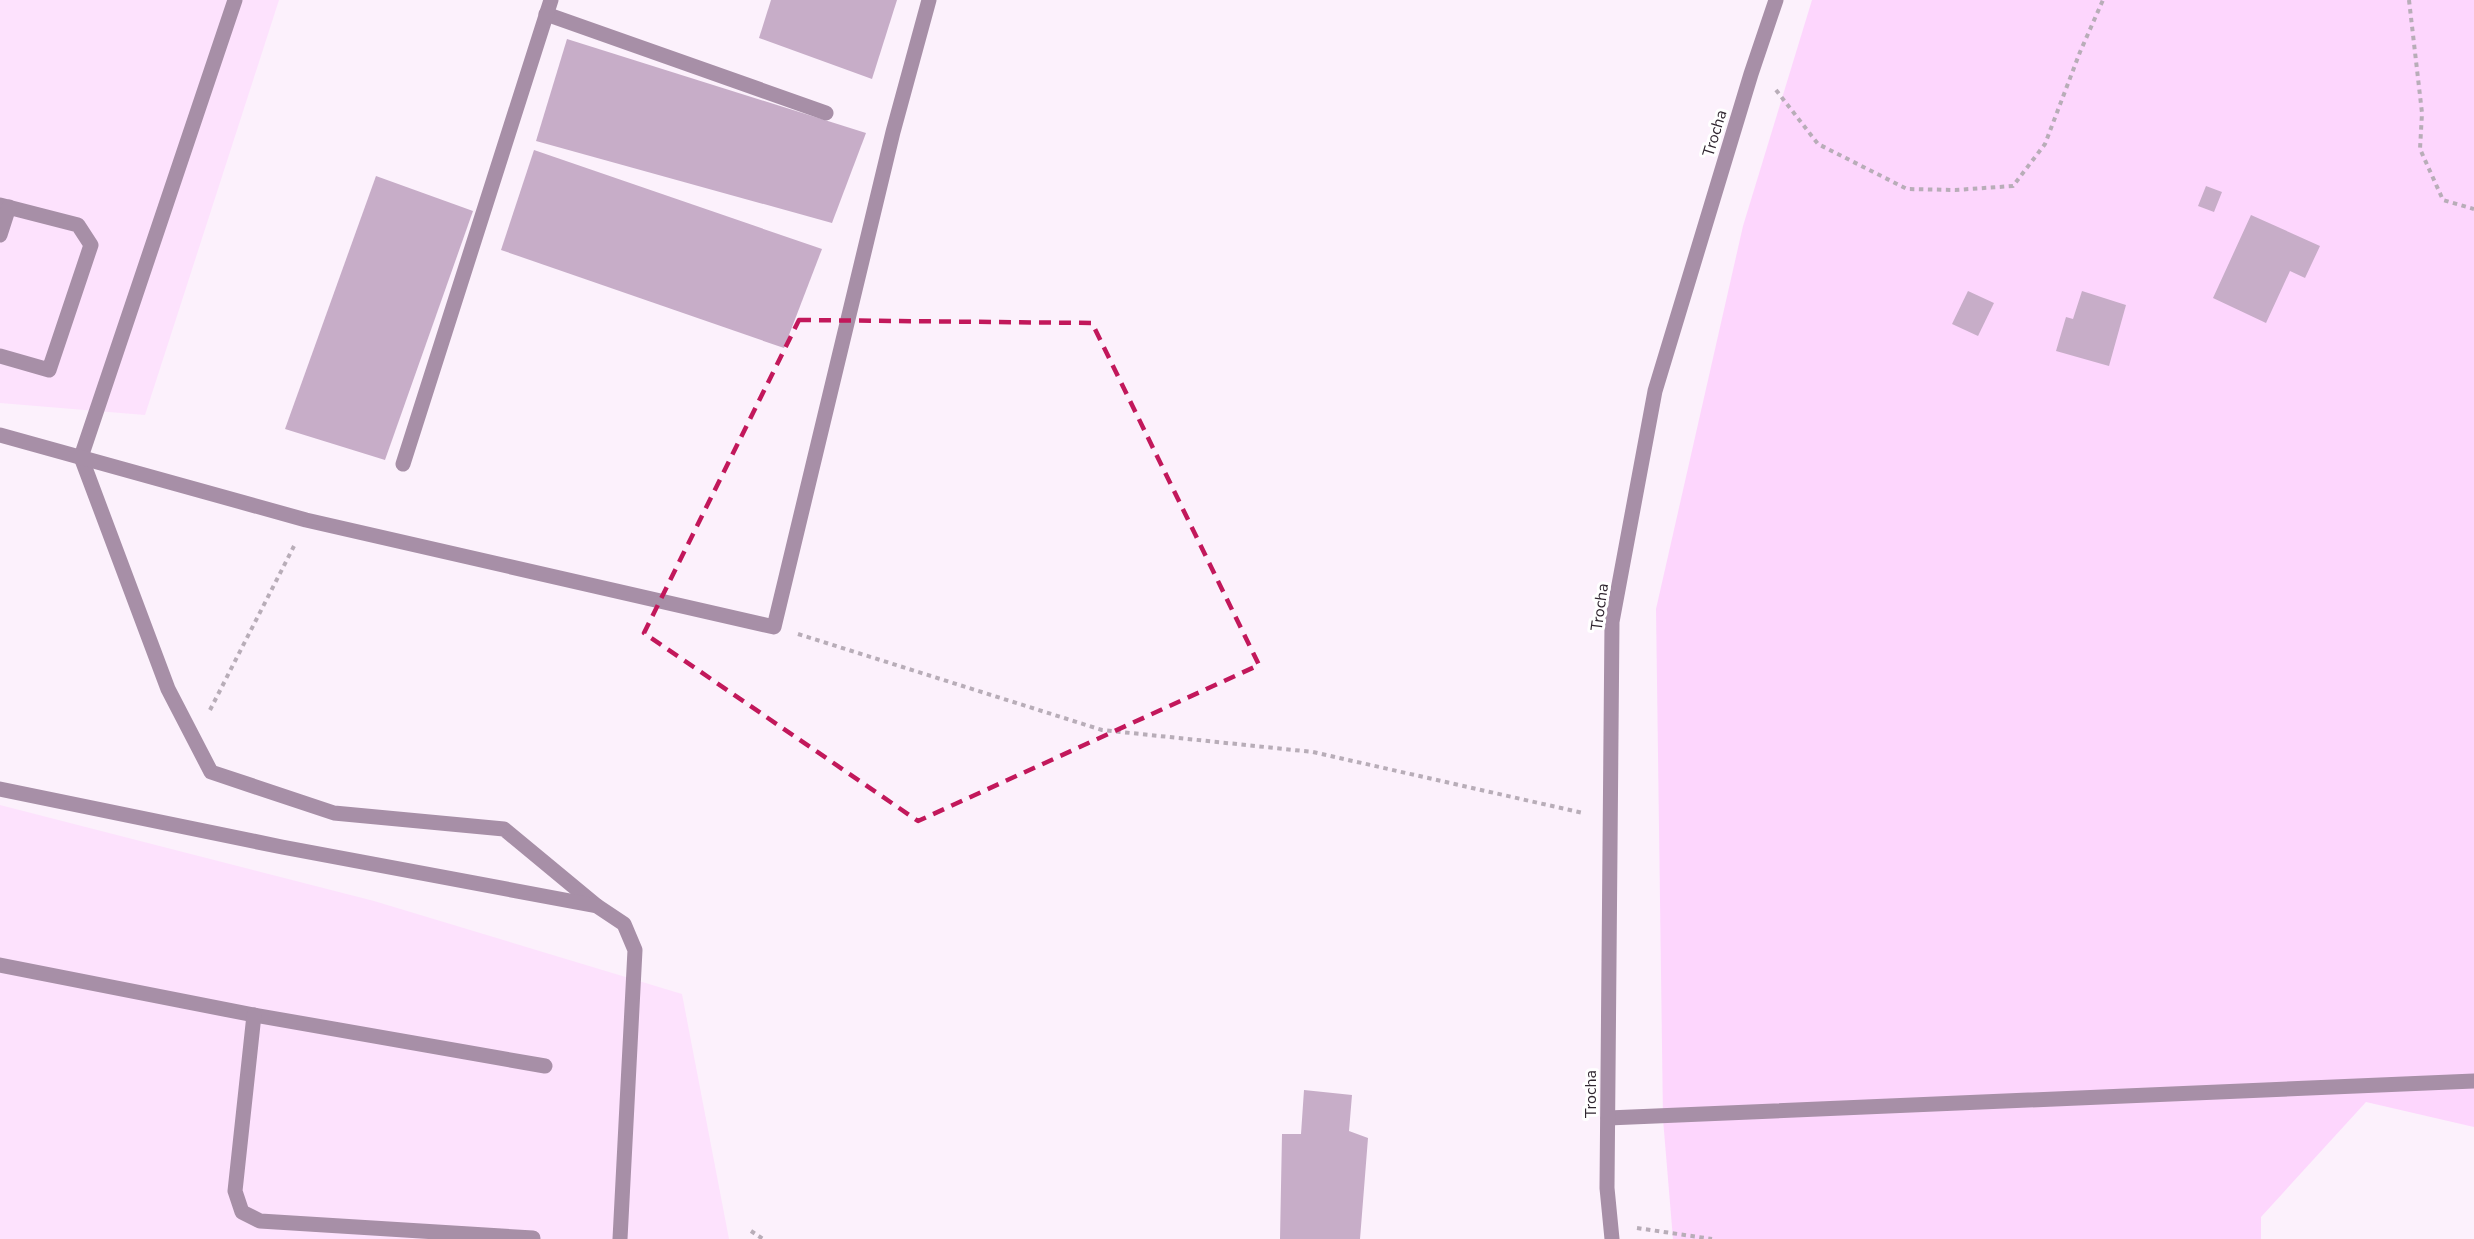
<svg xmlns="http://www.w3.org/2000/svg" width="2474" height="1239" font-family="'Nunito Sans',sans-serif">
	<rect width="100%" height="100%" fill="#fcf1fc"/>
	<g fill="#fde2fd">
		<path d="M0 0H279L145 415 0 403Z"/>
		<path d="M0 805 374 901 682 994 729 1239H0Z"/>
	</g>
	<path fill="#fdd6fd" d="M1812 0H2474V1127L2366 1102 2261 1217V1239H1673L1663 1119 1656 609 1743 226Z"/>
	<g fill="#c7adc8">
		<path d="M771 0H897L872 79 759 38Z"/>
		<path d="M567 39 866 133 832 223 536 141Z"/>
		<path d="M534 150 822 249 784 348 501 250Z"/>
		<path d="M376 176 473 211 385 460 285 429Z"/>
		<path d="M2206 186 2222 192 2214 212 2198 206Z"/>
		<path d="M2251 215 2320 246 2305 278 2290 271 2266 323 2213 298Z"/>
		<path d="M1968 291 1994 303 1978 336 1952 324Z"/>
		<path d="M2082 291 2126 305 2109 366 2056 351 2066 317 2073 319Z"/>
		<path d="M1304 1090 1352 1095 1349 1131 1368 1138 1360 1239H1280L1282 1134H1301Z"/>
	</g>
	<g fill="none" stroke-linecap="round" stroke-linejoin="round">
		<g stroke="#b8adb8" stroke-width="4" stroke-dasharray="4.5 4.5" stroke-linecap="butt">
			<path d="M2409 0 2422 113 2420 149 2443 200 2474 209"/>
			<path d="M1776 90 1818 144 1907 189 1955 190 2013 186 2045 144 2080 52 2103 0"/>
			<path d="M798 634 1102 730 1313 752 1583 813"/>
			<path d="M210 710 294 546"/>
			<path d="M1637 1228 1712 1239"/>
			<path d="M751 1231 763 1239"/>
		</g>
		<g stroke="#a78fa7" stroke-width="15">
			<path d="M235 0 81 457 168 689 211 772 334 813 504 829 597 906"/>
			<path d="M546 14 826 113"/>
			<path d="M0 205 78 225 91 245 49 370 0 356"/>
			<path d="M0 235 9 207"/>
			<path d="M0 435 306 520 774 627 893 132 929 0"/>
			<path d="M403 464 551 0"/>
			<path d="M0 789 282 847 597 906 624 924 635 950 620 1239"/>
			<path d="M0 965 254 1015 545 1066"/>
			<path d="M254 1015 235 1191 242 1212 260 1221 533 1238"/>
			<path d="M1608 1118 2474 1081"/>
			<path d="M1612 1239 1607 1188 1612 622 1655 391 1751 74 1776 0"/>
		</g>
	</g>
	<path fill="none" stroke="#c2185b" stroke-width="4.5" stroke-dasharray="12 8" stroke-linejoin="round" d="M799 320 1092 323 1259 665 918 821 644 633Z"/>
	<g text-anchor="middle" stroke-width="6" stroke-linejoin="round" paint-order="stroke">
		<g font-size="16" fill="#2f252f" stroke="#fff">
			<text transform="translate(1714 133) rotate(-73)" y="6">Trocha</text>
			<text transform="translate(1599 607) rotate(-82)" y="6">Trocha</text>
			<text transform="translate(1590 1094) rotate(-90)" y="6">Trocha</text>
		</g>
	</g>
</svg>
